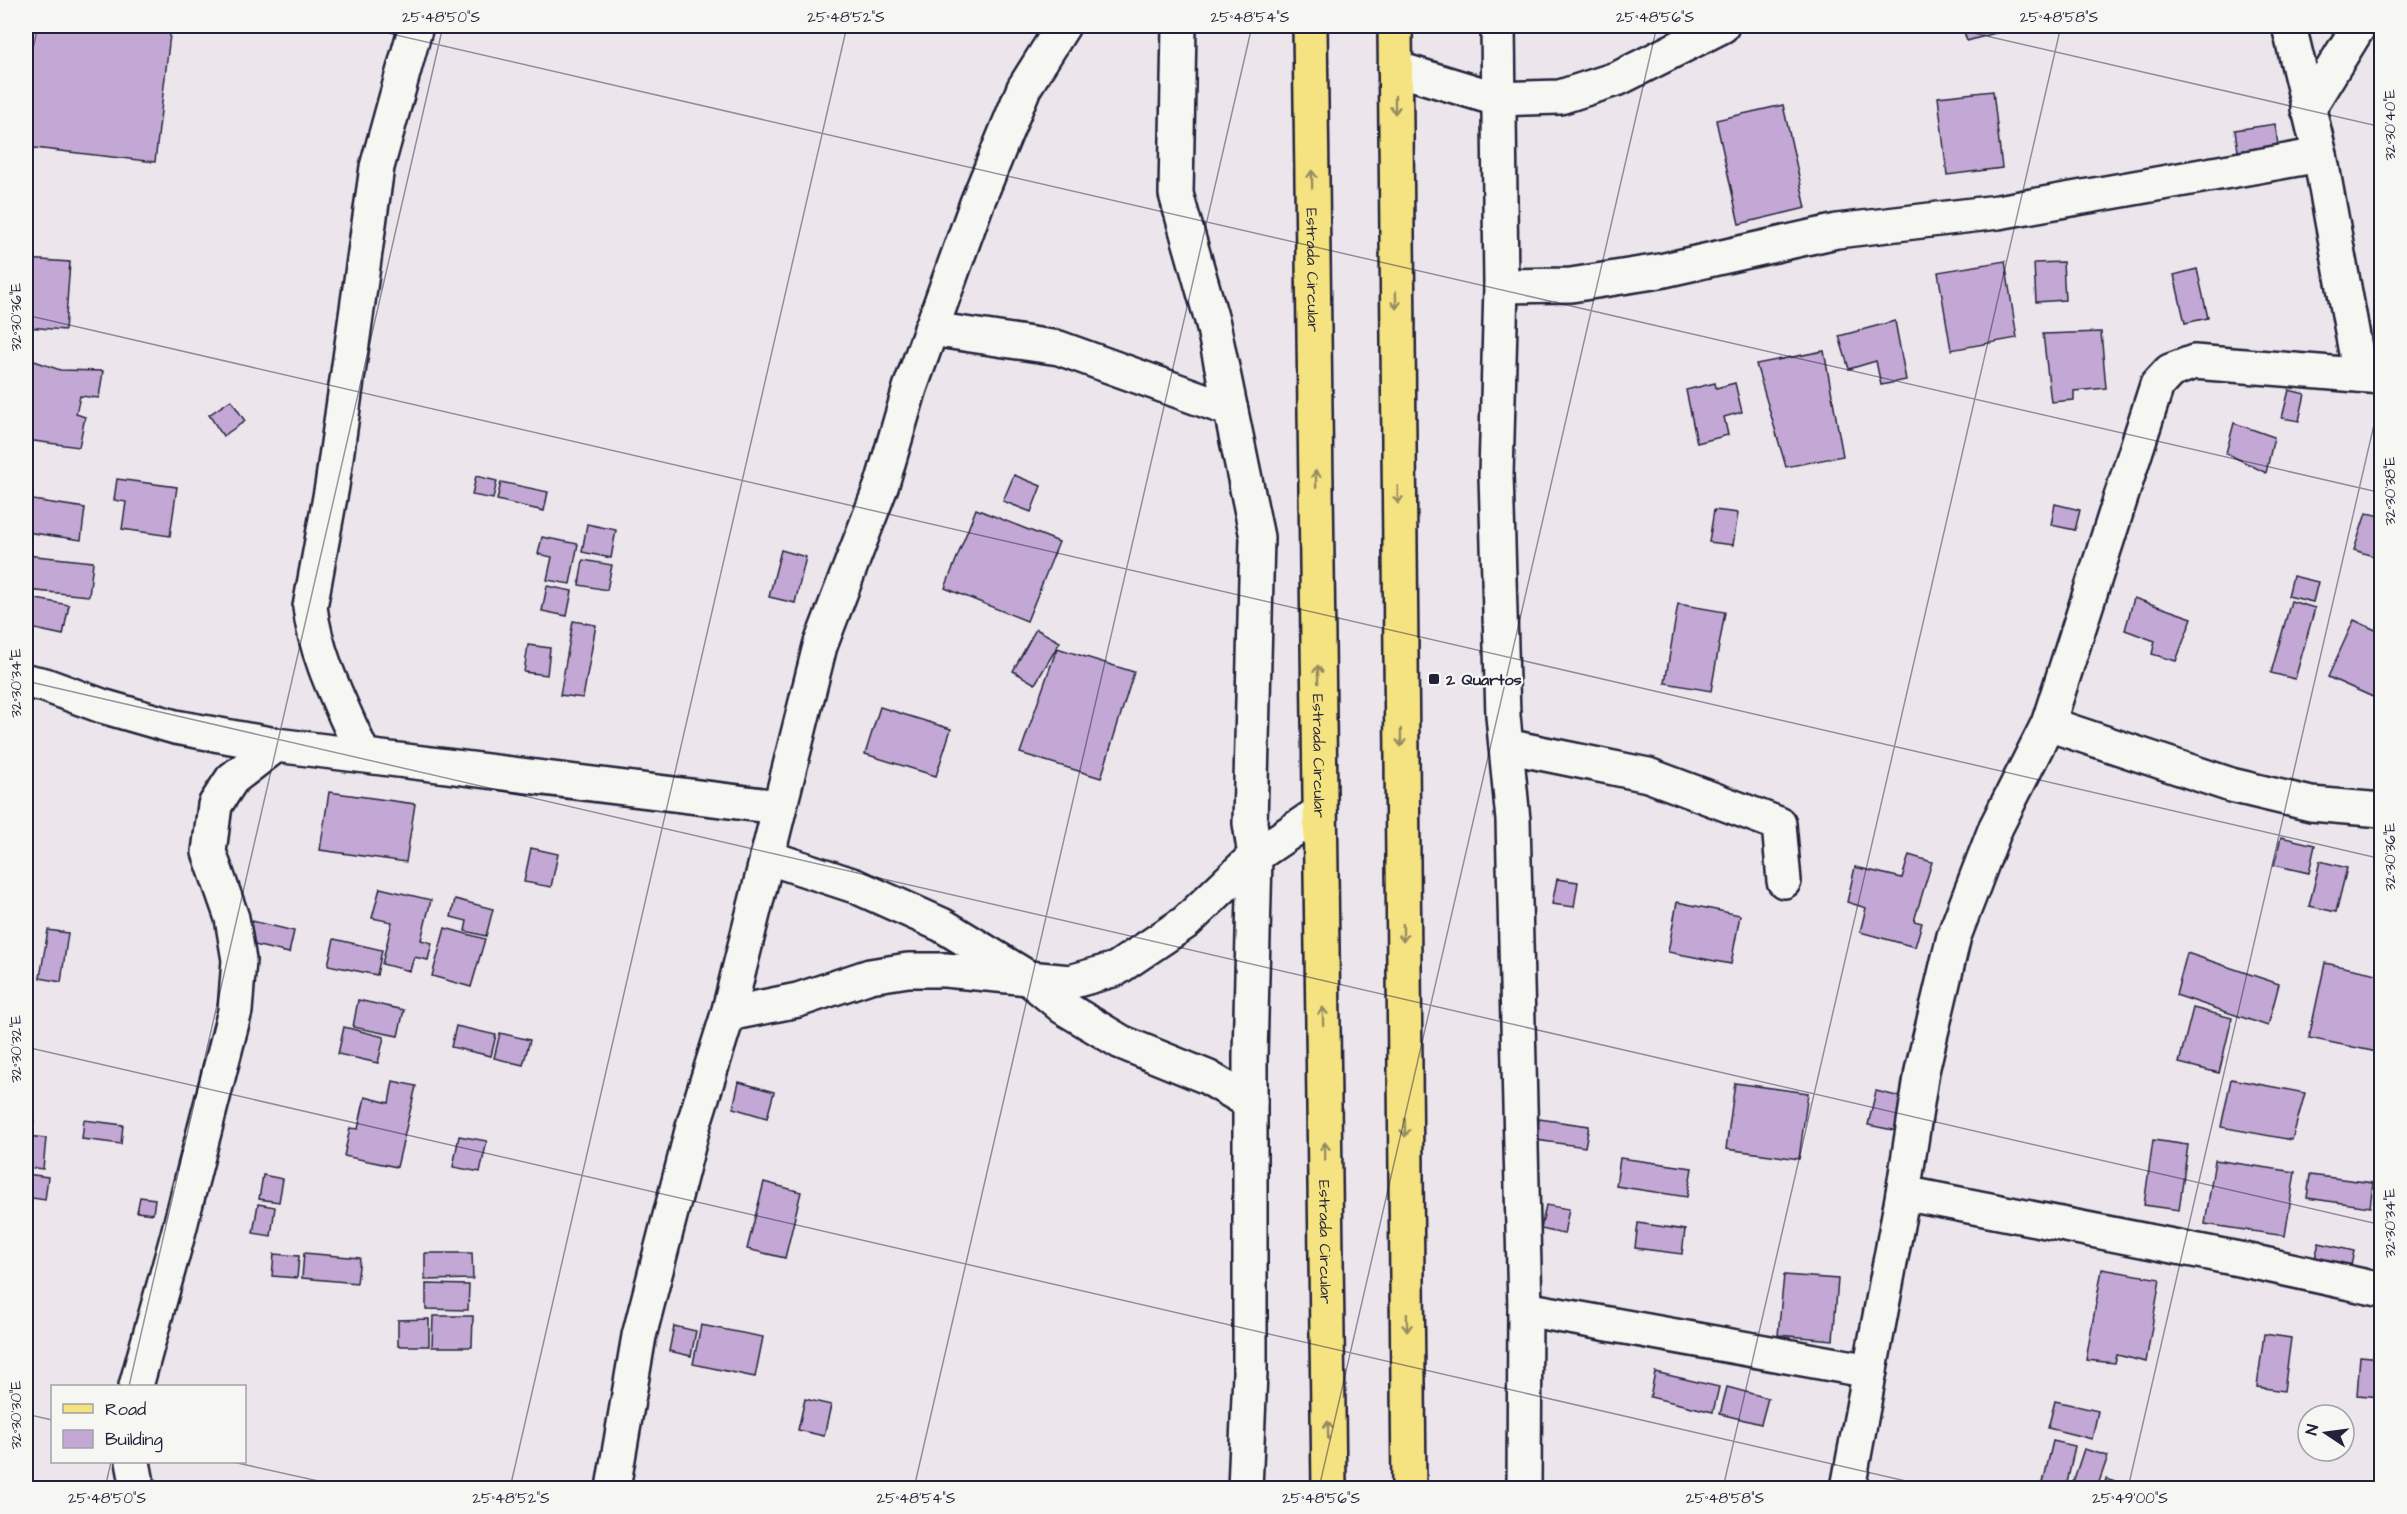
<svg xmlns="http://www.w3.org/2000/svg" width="2407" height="1514" font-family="'Architects Daughter',sans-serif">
	<rect width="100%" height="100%" fill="#ece6ec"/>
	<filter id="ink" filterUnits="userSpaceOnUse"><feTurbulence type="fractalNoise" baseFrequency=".0167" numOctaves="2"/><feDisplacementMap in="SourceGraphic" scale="12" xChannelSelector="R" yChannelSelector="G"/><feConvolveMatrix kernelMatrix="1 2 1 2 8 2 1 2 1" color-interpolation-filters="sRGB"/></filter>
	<g filter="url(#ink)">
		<g fill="#c3a8d5" stroke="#22223b" stroke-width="1.5">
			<path d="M26 26H171L155 162 26 147Z"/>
			<path d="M1962 26H2020L1967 41Z"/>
			<path d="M1993 91 2002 168 1947 175 1938 97Z"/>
			<path d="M1783 105 1806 208 1739 224 1716 120Z"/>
			<path d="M2275 124 2278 145 2238 151 2235 130Z"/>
			<path d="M26 259 70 262 65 330 26 327Z"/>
			<path d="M2005 261 2017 338 1951 350 1938 272Z"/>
			<path d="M2063 262 2065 300 2036 302 2034 263Z"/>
			<path d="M2197 269 2208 318 2185 323 2174 275Z"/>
			<path d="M1895 321 1906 380 1881 385 1876 361 1849 369 1839 336Z"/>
			<path d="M2101 332 2106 388 2074 391V400L2051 402 2043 334Z"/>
			<path d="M1824 351 1843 456 1786 467 1756 364Z"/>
			<path d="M26 358 60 370 103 371 99 398 80 396 76 414 85 417 79 447 26 440Z"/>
			<path d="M1715 383 1716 388 1735 383 1742 412 1724 417 1728 435 1697 443 1686 390Z"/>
			<path d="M2289 390 2305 394 2299 421 2282 418Z"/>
			<path d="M231 400 245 421 223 436 209 415Z"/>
			<path d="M2234 423 2274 437 2266 473 2226 453Z"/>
			<path d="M1014 475 1041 486 1031 512 1003 501Z"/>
			<path d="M476 476 497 481 493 499 472 495Z"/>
			<path d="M117 479 177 487 170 536 122 529 126 502 114 500Z"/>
			<path d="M501 482 548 492 544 511 497 500Z"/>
			<path d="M26 499 85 508 81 540 26 532Z"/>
			<path d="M2055 504 2080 510 2075 530 2051 525Z"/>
			<path d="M976 509 1059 542 1027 621 945 588Z"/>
			<path d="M1714 510 1738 513 1733 545 1709 542Z"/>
			<path d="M2366 513 2382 516V559L2354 550Z"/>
			<path d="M587 524 616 530 611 558 582 552Z"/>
			<path d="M542 537 578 544 570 584 547 580 552 557 538 554Z"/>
			<path d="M781 550 806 557 795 603 769 597Z"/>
			<path d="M26 555 93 562 89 596 26 590Z"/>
			<path d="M583 560 612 565 607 590 579 585Z"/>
			<path d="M2293 576 2318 582 2313 602 2288 596Z"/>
			<path d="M547 586 572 591 567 616 542 611Z"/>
			<path d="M31 598 69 605 63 635 26 627Z"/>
			<path d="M2134 598 2192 618 2176 661 2152 654 2155 641 2125 630Z"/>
			<path d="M2291 601 2315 608 2295 679 2271 673Z"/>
			<path d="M1678 604 1725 612 1711 691 1665 683Z"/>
			<path d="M2354 620 2382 633V701L2328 677Z"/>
			<path d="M573 621 596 625 583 698 560 695Z"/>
			<path d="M1036 629 1060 642 1035 684 1013 671Z"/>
			<path d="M528 645 550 648 547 675 524 672Z"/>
			<path d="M1057 648 1134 672 1101 778 1020 753Z"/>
			<path d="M880 707 951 729 936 776 865 754Z"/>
			<path d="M329 792 415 804 406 862 320 850Z"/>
			<path d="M2281 837 2315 845 2309 873 2274 865Z"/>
			<path d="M531 848 558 854 551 887 524 882Z"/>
			<path d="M1909 855 1932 862 1914 921 1922 923 1915 947 1860 932 1866 908 1847 902 1855 867 1902 878Z"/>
			<path d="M2320 861 2347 868 2336 912 2309 906Z"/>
			<path d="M1557 879 1578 882 1574 907 1552 904Z"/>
			<path d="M380 888 431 900 421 940 432 943 428 960 414 957 410 971 382 964 392 922 372 918Z"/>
			<path d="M455 899 493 909 486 936 465 931 467 921 451 917Z"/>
			<path d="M1677 902 1740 915 1731 964 1668 952Z"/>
			<path d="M252 921 294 931 289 953 246 943Z"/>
			<path d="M445 928 485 939 471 987 432 976Z"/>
			<path d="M48 930 68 933 61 982 40 978Z"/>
			<path d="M334 939 382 950 377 975 328 965Z"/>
			<path d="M2187 953 2279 984 2268 1026 2176 995Z"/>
			<path d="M2325 963 2382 975V1053L2309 1038Z"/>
			<path d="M358 1000 404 1010 398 1036 353 1027Z"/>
			<path d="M2193 1008 2232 1018 2219 1073 2179 1063Z"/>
			<path d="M456 1026 496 1035 491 1056 451 1047Z"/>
			<path d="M344 1027 384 1037 378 1063 338 1054Z"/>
			<path d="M500 1033 530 1040 523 1065 494 1058Z"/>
			<path d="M2231 1079 2305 1093 2292 1140 2221 1127Z"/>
			<path d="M393 1081 416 1086 397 1167 344 1156 350 1128 358 1129 365 1097 389 1103Z"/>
			<path d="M739 1082 774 1092 767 1118 733 1108Z"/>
			<path d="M1735 1083 1808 1093 1799 1159 1726 1149Z"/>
			<path d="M1876 1091 1905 1098 1898 1131 1868 1125Z"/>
			<path d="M26 1119 34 1120 32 1134 26 1133Z"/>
			<path d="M1539 1119 1589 1126 1585 1147 1536 1140Z"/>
			<path d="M84 1120 123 1125 121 1144 82 1139Z"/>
			<path d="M26 1136 46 1138 43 1169 26 1167Z"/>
			<path d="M459 1136 487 1141 480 1172 453 1167Z"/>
			<path d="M2153 1140 2188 1145 2179 1210 2144 1205Z"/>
			<path d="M1620 1158 1692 1168 1687 1197 1616 1186Z"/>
			<path d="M2215 1160 2295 1172 2285 1236 2205 1224Z"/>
			<path d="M26 1174 48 1177 45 1200 26 1197Z"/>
			<path d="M263 1175 283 1179 279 1202 259 1199Z"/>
			<path d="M2310 1175 2373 1183 2370 1207 2307 1198Z"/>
			<path d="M764 1182 801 1192 785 1258 747 1249Z"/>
			<path d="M140 1197 155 1199 153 1214 137 1212Z"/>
			<path d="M258 1204 275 1207 271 1236 253 1233Z"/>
			<path d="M1546 1205 1569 1209 1564 1234 1541 1229Z"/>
			<path d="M1638 1223 1685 1230 1682 1254 1635 1248Z"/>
			<path d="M2319 1243 2354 1251 2349 1275 2313 1266Z"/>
			<path d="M304 1253 360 1258 357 1283 302 1278Z"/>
			<path d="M425 1253H472L473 1279 425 1280Z"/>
			<path d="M274 1254 299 1256 297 1278 272 1276Z"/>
			<path d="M2102 1269 2160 1279 2146 1362 2117 1355 2115 1363 2086 1360Z"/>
			<path d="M1784 1275 1838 1279 1833 1340 1778 1335Z"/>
			<path d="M426 1284 469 1285 468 1310 426 1309Z"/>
			<path d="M433 1316H473L472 1347H432Z"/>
			<path d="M429 1319V1346H398V1320Z"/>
			<path d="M701 1325 763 1337 755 1377 693 1364Z"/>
			<path d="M674 1326 696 1331 691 1356 669 1351Z"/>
			<path d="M2264 1334 2291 1338 2284 1391 2257 1387Z"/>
			<path d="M2360 1356 2382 1358 2381 1397 2357 1395Z"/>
			<path d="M1655 1372 1719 1387 1713 1412 1650 1397Z"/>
			<path d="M1727 1387 1768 1398 1761 1424 1720 1414Z"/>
			<path d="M805 1399 831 1405 824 1436 798 1430Z"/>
			<path d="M2055 1401 2098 1411 2092 1439 2048 1428Z"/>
			<path d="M2053 1441 2075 1446 2066 1488 2042 1487Z"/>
			<path d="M2084 1449 2108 1456 2097 1488H2071Z"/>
			<path d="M2106 1479 2137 1488H2103Z"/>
		</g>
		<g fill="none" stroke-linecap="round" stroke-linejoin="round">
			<defs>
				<g id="minor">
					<path d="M1179 26 1176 194 1213 324 1257 537 1250 823 1255 856 1250 1056V1373L1245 1488"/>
					<path d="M1498 26 1501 286 1496 475 1503 716 1513 820 1525 1309 1524 1488"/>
					<path d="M2289 26 2320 155 2360 375"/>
					<path d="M1395 68 1497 99 1560 97 1619 78 1722 26"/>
					<path d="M2308 109 2359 26"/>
					<path d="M1501 286 1571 285 1660 271 1837 231 1998 212 2320 155"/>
					<path d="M931 329 1059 348 1231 410"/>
					<path d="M26 681 45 685 102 706 175 727 276 745 779 807"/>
					<path d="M2048 724 2231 785 2311 804 2382 810"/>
					<path d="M1506 746 1648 775 1779 824 1784 881"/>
					<path d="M363 755C343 708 316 659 310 607L332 486 377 167 416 26"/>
					<path d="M767 857 855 886 942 925 1027 977 1063 1007 1121 1042 1207 1077 1250 1102"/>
					<path d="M728 1014 798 1000 870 976 908 970H945L1070 982 1116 969 1186 922 1255 856 1320 812"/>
					<path d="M1903 1193 2254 1262 2382 1290"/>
					<path d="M1525 1309 1870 1371"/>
					<path d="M136 1386 177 1238 235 1011 239 960 232 918 209 852 215 805 232 779 276 745"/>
					<path d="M133 1462 138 1488"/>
					<path d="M613 1488 639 1336 694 1123 728 1014 820 646 882 484 910 388 977 203 1024 88 1063 26"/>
					<path d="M1848 1488 1903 1193 1922 1071 1954 936 1996 827 2048 724 2157 385 2170 371 2194 362 2382 377"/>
				</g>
				<g id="primary">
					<path id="s1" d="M1310 26 1329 1488"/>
					<path d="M1395 26 1409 1488"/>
				</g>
			</defs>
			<use href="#minor" stroke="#22223b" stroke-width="38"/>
			<use href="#primary" stroke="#22223b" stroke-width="38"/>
			<use href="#minor" stroke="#f6f6f2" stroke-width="33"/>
			<use href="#primary" stroke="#f5e381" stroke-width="33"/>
		</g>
		<defs><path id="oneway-shaft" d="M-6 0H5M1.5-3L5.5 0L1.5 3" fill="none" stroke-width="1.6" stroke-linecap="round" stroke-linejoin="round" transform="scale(1.5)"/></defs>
		<g stroke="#968c62">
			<use href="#oneway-shaft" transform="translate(1395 105) rotate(90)"/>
			<use href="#oneway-shaft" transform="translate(1312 179) rotate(-91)"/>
			<use href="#oneway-shaft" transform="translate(1396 300) rotate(89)"/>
			<use href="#oneway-shaft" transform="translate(1316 479) rotate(-91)"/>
			<use href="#oneway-shaft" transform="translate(1398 495) rotate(89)"/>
			<use href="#oneway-shaft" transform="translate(1318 674) rotate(-91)"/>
			<use href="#oneway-shaft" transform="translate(1401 738) rotate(89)"/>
			<use href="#oneway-shaft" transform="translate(1403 933) rotate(89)"/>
			<use href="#oneway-shaft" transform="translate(1323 1016) rotate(-91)"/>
			<use href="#oneway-shaft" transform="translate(1405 1128) rotate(89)"/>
			<use href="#oneway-shaft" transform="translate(1325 1151) rotate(-91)"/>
			<use href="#oneway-shaft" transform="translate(1407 1323) rotate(89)"/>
			<use href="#oneway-shaft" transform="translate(1328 1430) rotate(-91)"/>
		</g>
	</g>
	<path fill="none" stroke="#22223b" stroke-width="1.5" stroke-opacity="0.45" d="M357 26 2382 493M1943 26 2382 127M26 81 38 26M26 315 2382 859M26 681 2382 1225M26 1047 1936 1488M129 1386 443 26M26 1414 52 1420M233 1462 350 1488M105 1488 111 1462M510 1488 847 26M914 1488 1252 26M1319 1488 1657 26M1723 1488 2061 26M2128 1488 2382 390"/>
	<rect fill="#22223b" stroke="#f6f6f2" stroke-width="2" x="1428" y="673" width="12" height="12" rx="3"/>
	<g text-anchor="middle" stroke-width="4.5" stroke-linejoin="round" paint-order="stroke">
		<g font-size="16" fill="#22223b" stroke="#f6f6f2">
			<text dy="6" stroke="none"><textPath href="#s1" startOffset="244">Estrada Circular</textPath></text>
			<text dy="6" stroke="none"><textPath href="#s1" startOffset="730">Estrada Circular</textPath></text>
			<text dy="6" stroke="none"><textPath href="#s1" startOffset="1216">Estrada Circular</textPath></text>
		</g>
		<g font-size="16" font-weight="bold" fill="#22223b" stroke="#f6f6f2" text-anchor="start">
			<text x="1446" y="685">2 Quartos</text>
		</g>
	</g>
	<rect width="2407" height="1514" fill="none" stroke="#f6f6f2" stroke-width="66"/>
	<rect x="51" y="1385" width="195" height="78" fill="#f6f6f2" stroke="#a1a1a9" stroke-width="1.5"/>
	<rect x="63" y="1404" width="30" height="9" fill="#f5e381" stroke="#a1a1a9" stroke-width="1.5"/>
	<text x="105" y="1415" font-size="18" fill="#22223b">Road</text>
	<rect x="63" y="1430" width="30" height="18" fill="#c3a8d5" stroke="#a1a1a9" stroke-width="1.5"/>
	<text x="105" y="1445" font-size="18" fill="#22223b">Building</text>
	<g transform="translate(2326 1433) rotate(283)"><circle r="28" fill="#f6f6f2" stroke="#a1a1a9" stroke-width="1.5"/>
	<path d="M0-4.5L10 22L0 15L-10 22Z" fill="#22223b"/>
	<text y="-9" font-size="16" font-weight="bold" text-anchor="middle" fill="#22223b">N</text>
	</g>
	<rect x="33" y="33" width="2341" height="1448" fill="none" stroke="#22223b" stroke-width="2"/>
	<g font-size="15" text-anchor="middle" fill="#22223b">
		<text x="441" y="22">25°48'50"S</text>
		<text x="846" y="22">25°48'52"S</text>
		<text x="1250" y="22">25°48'54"S</text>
		<text x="1655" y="22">25°48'56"S</text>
		<text x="2059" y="22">25°48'58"S</text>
		<text transform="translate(2390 125) rotate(-90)" y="5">32°30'40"E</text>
		<text transform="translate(16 317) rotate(-90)" y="5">32°30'36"E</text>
		<text transform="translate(2390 491) rotate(-90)" y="5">32°30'38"E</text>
		<text transform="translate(16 683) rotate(-90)" y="5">32°30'34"E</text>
		<text transform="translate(2390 857) rotate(-90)" y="5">32°30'36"E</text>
		<text transform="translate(16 1049) rotate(-90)" y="5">32°30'32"E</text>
		<text transform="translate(2390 1223) rotate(-90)" y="5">32°30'34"E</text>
		<text transform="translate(16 1415) rotate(-90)" y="5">32°30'30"E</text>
		<text x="107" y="1503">25°48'50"S</text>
		<text x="511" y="1503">25°48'52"S</text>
		<text x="916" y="1503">25°48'54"S</text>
		<text x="1321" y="1503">25°48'56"S</text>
		<text x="1725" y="1503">25°48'58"S</text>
		<text x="2130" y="1503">25°49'00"S</text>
	</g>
</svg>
